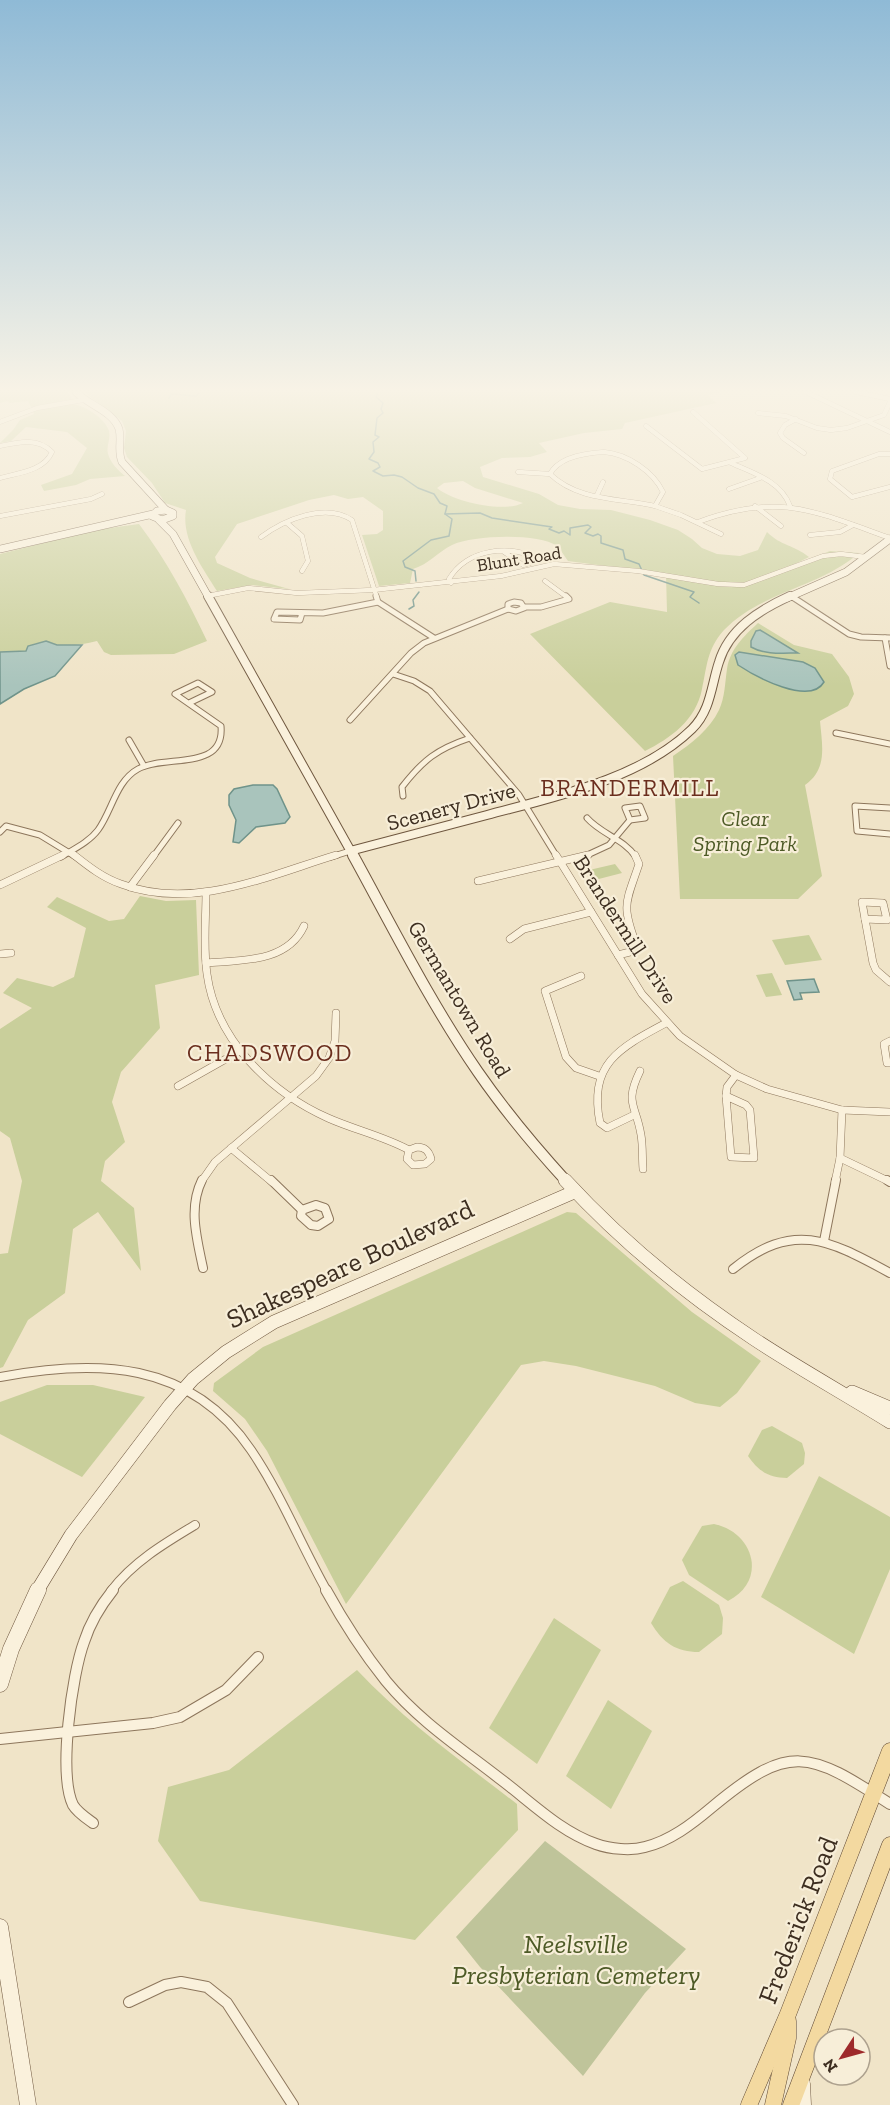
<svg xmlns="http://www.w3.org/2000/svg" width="890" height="2105" font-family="'Zilla Slab',serif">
	<rect width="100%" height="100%" fill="#f0e4c8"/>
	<g fill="#c9cf9b" fill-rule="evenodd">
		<path d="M0 392H67L72 399 69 402 32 409 28 401 10 403 7 401 0 403Z"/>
		<path d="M84 392H720L708 395 716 403 625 423 622 429 584 433 539 443 547 452 530 457 502 458 480 467 483 477 539 494 558 505 580 509 611 510 650 520 678 530 692 539 702 548 717 554 740 556 758 550 767 532C781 546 794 545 809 557L791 566 830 551 859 553C819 588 762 591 724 630 707 649 707 666 702 689 696 720 671 738 645 751L530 634 610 602 667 612 666 574 568 561C565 557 561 550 557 546 538 533 474 535 452 545 438 552 429 564 413 569L410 583 379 586 362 535 377 534 383 530V511L363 497 348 499 334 495 309 500 237 524 215 557 217 563 250 578 289 589 252 585 217 591C202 567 181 538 186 510L165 503 152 483 127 457 124 448 126 431 122 421ZM463 481 475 488 523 503C503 513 454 502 437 488L444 483Z"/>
		<path d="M72 404C84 405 105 418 109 431 111 439 106 446 108 454 111 464 118 470 125 476L90 479 76 485 44 491 41 485 72 474 87 448 67 432 26 427 11 441 0 443 13 430 20 420 34 414 33 411Z"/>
		<path d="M139 524C167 561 187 599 207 641L174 654 111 655 104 652 97 641C84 644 70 647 57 645 45 643 40 641 29 646L26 651 0 652V554L95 530Z"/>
		<path d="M758 623 794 645 832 654 849 677 854 694 848 706 820 721C822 745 828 769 805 785L822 876 798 899H680L673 756C691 744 710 729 719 710 725 697 725 682 727 669 730 649 744 636 758 623Z"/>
		<path d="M615 864 622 873 591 881 585 871Z"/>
		<path d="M140 896 166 901 196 900 199 975 155 985 160 1028 121 1072 112 1102 125 1142 105 1161 101 1181 134 1208 141 1271 98 1212 73 1229 65 1293 28 1320 3 1367 0 1368V1254L8 1253 22 1181 10 1138 0 1131V1029L32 1008 3 993 17 978 53 987 74 977 86 928 47 907 57 897 109 921 124 919Z"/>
		<path d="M809 935 822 960 785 965 772 940Z"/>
		<path d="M772 973 782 995 766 997 756 975Z"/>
		<path d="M567 1212 576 1213 692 1312 761 1361 737 1393 720 1407 695 1403 655 1386 576 1366 544 1361 521 1365 346 1604 267 1451 245 1419 213 1391 214 1383 263 1347Z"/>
		<path d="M47 1385H93L145 1397 82 1477 0 1434V1402Z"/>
		<path d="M772 1426 802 1443 805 1453 804 1464 787 1478C769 1478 758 1471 748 1456L762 1430Z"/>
		<path d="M819 1476 890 1517V1569L854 1654 761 1597Z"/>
		<path d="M714 1524C754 1532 768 1581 728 1601L689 1575 682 1560 702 1526Z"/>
		<path d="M683 1581 719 1605 723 1618 722 1634 699 1652C676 1652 663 1643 651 1623L670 1587Z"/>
		<path d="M554 1618 601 1650 537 1764 489 1728Z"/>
		<path d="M357 1670C405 1721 461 1761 517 1804L518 1830 415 1940 200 1901 158 1841 168 1787 229 1770Z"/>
		<path d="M608 1700 652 1731 611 1809 566 1776Z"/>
	</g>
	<path fill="#bfc49a" d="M545 1841 686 1949 645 1993 583 2076 480 1967 456 1937Z"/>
	<g fill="#a9c4bc" stroke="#6f938a" stroke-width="1.5">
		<path d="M760 630 798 653C783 653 765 655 751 647V641L756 631Z"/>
		<path d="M46 641 57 645H82L55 676 24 689 0 704V652L26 651 28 646Z"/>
		<path d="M739 652 803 662 815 668 824 682C810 706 756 677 738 665L735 655Z"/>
		<path d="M253 785H273L277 789 290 817 285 823 256 827 239 843 233 842 236 820 229 805V795L234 789Z"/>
		<path d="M814 979 819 992 800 993 802 999 794 1000 787 981Z"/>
	</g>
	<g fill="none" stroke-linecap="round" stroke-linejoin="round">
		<g stroke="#6f938a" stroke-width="1.5">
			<path d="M378 392 376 397 383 403 381 409 383 413 377 418 375 435 379 437 373 442 374 452 369 459 378 463 380 467 373 471 383 476 394 475 402 477 418 488 434 494 440 503 447 506 445 514 452 519 449 536 431 540 403 561 405 567 415 571 416 581"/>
			<path d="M169 398 171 394 196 396 200 392"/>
			<path d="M445 514 480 513 492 518 552 527 549 529 559 533 564 531 570 535V528L588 525 591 527 585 533 593 536 598 534 601 536V543L623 550 625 559 639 564 644 575 694 592 690 597 699 603"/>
			<path d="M409 609 414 606 413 600 419 592"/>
		</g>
		<defs>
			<g id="street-far4">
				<path d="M806 392 890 432"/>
				<path d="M856 392 890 399"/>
				<path d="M758 413 786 416 817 428 831 430 847 428 884 415 890 402"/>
				<path d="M796 419 785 425 780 433 783 438 804 453"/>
				<path d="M0 422 37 408 83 400"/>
				<path d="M646 426 702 469 745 458 693 412"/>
				<path d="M0 446C18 442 38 437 52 452 44 471 18 473 0 478"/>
				<path d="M604 452C627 454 653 471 663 492L655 506C619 498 578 501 550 474 559 457 586 453 604 452Z"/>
				<path d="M890 454H879L832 471 830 479 852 497 890 487"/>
				<path d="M731 463C753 473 781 481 790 506"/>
				<path d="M518 472 550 474"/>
				<path d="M729 489 760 478"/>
				<path d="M597 495 603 482"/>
				<path d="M655 506 681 515 721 534"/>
				<path d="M755 506 781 526"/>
				<path d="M0 516 91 499 102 494"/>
				<path d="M698 522C778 492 814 511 890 538"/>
				<path d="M287 523 302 536 308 561 302 571"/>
				<path d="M810 535 840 532 853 525"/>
				<path d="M261 537C284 520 325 502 352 520L377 598"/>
				<path d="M545 581 568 598"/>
				<path d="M451 583 449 579C467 549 510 543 539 560L523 565 504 552"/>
				<path d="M789 595 794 598"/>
				<path d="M207 596 248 588 297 593 373 590 501 576 554 564 638 571 718 584 744 585 823 556 841 554 866 557"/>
			</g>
			<g id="street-far3">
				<path d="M376 596 378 602 434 638"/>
				<path d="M791 596 849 634 861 637 890 638"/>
				<path d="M514 602 521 603 524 608 516 611 508 609V604Z"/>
				<path d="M524 607H541L569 599 566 596"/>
				<path d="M302 613 300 620 274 619 277 612 323 613 378 602"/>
				<path d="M885 638 890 666"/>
				<path d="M393 674 414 681 430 691 519 795 557 857"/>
				<path d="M350 720 411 653 424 643 508 609"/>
				<path d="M836 733 890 744"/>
				<path d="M129 740 144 766"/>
				<path d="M403 796 402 787C423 760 437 749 470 738"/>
				<path d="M640 806 645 818 630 820 625 808Z"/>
				<path d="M890 808 855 806 857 831 890 834"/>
				<path d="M587 818C601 834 624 839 636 857"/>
				<path d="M0 832 6 826 40 835 76 857"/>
				<path d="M61 857C74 849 89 842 98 830 112 811 116 781 138 769 165 754 225 772 221 726L175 694 198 683 212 692 189 703"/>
				<path d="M153 857 178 823"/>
				<path d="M331 857 350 851"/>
				<path d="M583 857 609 845 630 820"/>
			</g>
			<g id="street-far2">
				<path d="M74 855C88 866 103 878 121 884 193 911 267 876 336 855"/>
				<path d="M556 855 642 994 680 1036 736 1075 767 1089 842 1110 890 1112"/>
				<path d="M478 881 588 855"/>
				<path d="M0 885 63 855"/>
				<path d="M130 887 154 855"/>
				<path d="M206 892C206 919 203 947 207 974 216 1040 270 1092 328 1118 355 1130 383 1136 409 1150"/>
				<path d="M862 902 883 903 887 920 865 919Z"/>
				<path d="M865 919 873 963 876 970 890 982"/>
				<path d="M510 939 524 929 591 912"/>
				<path d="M0 954 11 953"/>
				<path d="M618 955 630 952 636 944C621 904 626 903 639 864L635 855"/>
				<path d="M206 963C241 960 287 963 304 926"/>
				<path d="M581 976 545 991 566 1057 576 1068 599 1076"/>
				<path d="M890 1041 884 1044 887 1063H890"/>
				<path d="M640 1071C624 1104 636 1104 641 1135 643 1146 642 1158 643 1169"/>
				<path d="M178 1086 240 1051"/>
				<path d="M726 1096 746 1105 750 1110 754 1158 731 1157Z"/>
				<path d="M726 1096 727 1087 736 1075"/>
				<path d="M634 1115 607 1128 600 1123C588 1064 619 1048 666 1023"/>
				<path d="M417 1147C425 1147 429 1151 431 1159L425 1164 413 1165 407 1159 409 1150Z"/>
				<path d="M231 1148 272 1182"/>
				<path d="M840 1158 890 1182"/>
				<path d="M201 1182 215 1162 316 1076 329 1058 335 1041 336 1013"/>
				<path d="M835 1182 840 1158 842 1110"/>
			</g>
			<g id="street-far1">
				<path d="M202 1180C188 1208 197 1239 203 1268"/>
				<path d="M271 1180 302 1210"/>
				<path d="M887 1180 890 1182"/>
				<path d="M316 1205 325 1208 329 1219 318 1226 311 1225 301 1216 302 1210Z"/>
				<path d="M824 1241 836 1180"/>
				<path d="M733 1269C794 1220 829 1240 890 1273"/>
				<path d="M0 1377C96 1359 190 1360 251 1450 281 1494 301 1545 327 1591"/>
				<path d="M111 1591C133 1562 165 1543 195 1525"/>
			</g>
			<g id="street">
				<path d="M326 1590C343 1621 363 1652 386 1681 418 1720 459 1747 499 1778 530 1801 559 1831 596 1844 610 1849 631 1851 645 1847 670 1841 692 1824 711 1808 790 1742 808 1751 890 1804"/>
				<path d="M0 1739 153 1723 180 1717 226 1690 258 1657"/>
				<path d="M93 1823C86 1818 77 1812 73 1805 58 1774 72 1674 84 1642 90 1623 101 1605 113 1590"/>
				<path d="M129 2002 165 1985 181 1982 207 1987 227 2003 293 2105"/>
			</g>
			<g id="secondary-far4">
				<path d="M76 392C88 405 113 411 119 429 122 440 117 451 122 462L166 510"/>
				<path d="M166 510 173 513V516L162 520 152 516 157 511Z"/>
				<path d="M159 520 173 534 209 598"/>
				<path d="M0 549 153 514"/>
				<path d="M787 598 846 572 890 539"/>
			</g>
			<g id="secondary-far3">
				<path d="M208 596 354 857"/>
				<path d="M350 851C396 839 441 827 487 815 554 797 641 779 692 729 711 710 711 686 719 662 729 629 759 610 790 596"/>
			</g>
			<path id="secondary-far2" d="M353 855C393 928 431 1004 478 1072 505 1111 535 1147 567 1182"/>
			<g id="secondary-far1">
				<path d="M565 1180C620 1240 686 1294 754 1339 798 1368 845 1394 890 1422"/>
				<path d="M852 1392 890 1408"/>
				<path d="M37 1591 71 1535 170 1405 193 1379 226 1352 274 1322 574 1192"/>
			</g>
			<g id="secondary">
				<path d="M0 1684 11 1649 38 1590"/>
				<path d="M0 1927 28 2105"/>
				<path d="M802 2084 803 2105"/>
			</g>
			<g id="primary">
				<path d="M749 2105 788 2014 890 1751"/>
				<path d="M773 2105 788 2038V2021"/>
				<path d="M791 2105 890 1845"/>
			</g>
		</defs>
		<use href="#street-far4" stroke="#8d765c" stroke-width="5"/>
		<use href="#street-far3" stroke="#8d765c" stroke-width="7"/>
		<use href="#street-far2" stroke="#8d765c" stroke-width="8"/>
		<use href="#street-far1" stroke="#8d765c" stroke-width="10"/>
		<use href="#street" stroke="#8d765c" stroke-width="12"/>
		<use href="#secondary-far4" stroke="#6f573f" stroke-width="8"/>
		<use href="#secondary-far3" stroke="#6f573f" stroke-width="10"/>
		<use href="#secondary-far2" stroke="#6f573f" stroke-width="12"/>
		<use href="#secondary-far1" stroke="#6f573f" stroke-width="14"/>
		<use href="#secondary" stroke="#6f573f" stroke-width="17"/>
		<use href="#primary" stroke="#5b4430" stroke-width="17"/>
		<use href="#street-far4" stroke="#faf1dc" stroke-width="4.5"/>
		<use href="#street-far3" stroke="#faf1dc" stroke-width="5"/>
		<use href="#street-far2" stroke="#faf1dc" stroke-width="7"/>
		<use href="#street-far1" stroke="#faf1dc" stroke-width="8"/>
		<use href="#street" stroke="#faf1dc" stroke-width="10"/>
		<use href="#secondary-far4" stroke="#faf1dc" stroke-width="7"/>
		<use href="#secondary-far3" stroke="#faf1dc" stroke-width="8"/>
		<use href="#secondary-far2" stroke="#faf1dc" stroke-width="10"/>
		<use href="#secondary-far1" stroke="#faf1dc" stroke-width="13"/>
		<use href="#secondary" stroke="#faf1dc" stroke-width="16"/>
		<use href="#primary" stroke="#f3d9a0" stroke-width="16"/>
	</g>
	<linearGradient id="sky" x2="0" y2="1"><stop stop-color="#8fbad6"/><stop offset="0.57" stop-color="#f8f3e6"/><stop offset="1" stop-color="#f8f3e6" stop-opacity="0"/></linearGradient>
	<rect width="890" height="686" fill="url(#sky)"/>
	<g text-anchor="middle" stroke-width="4.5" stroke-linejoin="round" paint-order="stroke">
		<g font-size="18" fill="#3d2e20" stroke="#f7eed8">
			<text transform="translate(519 559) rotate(-9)" y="6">Blunt Road</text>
		</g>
		<g font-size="22" fill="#3d2e20" stroke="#f7eed8">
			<text transform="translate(451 806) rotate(-15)" y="8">Scenery Drive</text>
			<text transform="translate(626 929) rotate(57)" y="8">Brandermill Drive</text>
			<text transform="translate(460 999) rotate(59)" y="8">Germantown Road</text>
		</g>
		<g font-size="22" font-style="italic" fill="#4d5a26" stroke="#f7eed8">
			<text x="745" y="826">Clear<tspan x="745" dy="25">Spring Park</tspan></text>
		</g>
		<g font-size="24" letter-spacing="1.5" fill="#6b2e1e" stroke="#f7eed8">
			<text x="630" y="796">BRANDERMILL</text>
			<text x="270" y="1061">CHADSWOOD</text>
		</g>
		<g font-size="27" fill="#3d2e20" stroke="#f7eed8">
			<text transform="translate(350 1264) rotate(-25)" y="9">Shakespeare Boulevard</text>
			<text transform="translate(798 1920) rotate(-69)" y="9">Frederick Road</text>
		</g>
		<g font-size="27" font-style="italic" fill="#4d5a26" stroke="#f7eed8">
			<text x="576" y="1953">Neelsville<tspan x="576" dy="31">Presbyterian Cemetery</tspan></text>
		</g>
	</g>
	<g transform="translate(842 2057) rotate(234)"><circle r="28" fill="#f7eed8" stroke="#ada18e" stroke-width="1.5"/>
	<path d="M0-4.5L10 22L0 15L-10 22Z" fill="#9e2a2b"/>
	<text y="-9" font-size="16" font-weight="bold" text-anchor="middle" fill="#3d2e20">N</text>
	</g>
</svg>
